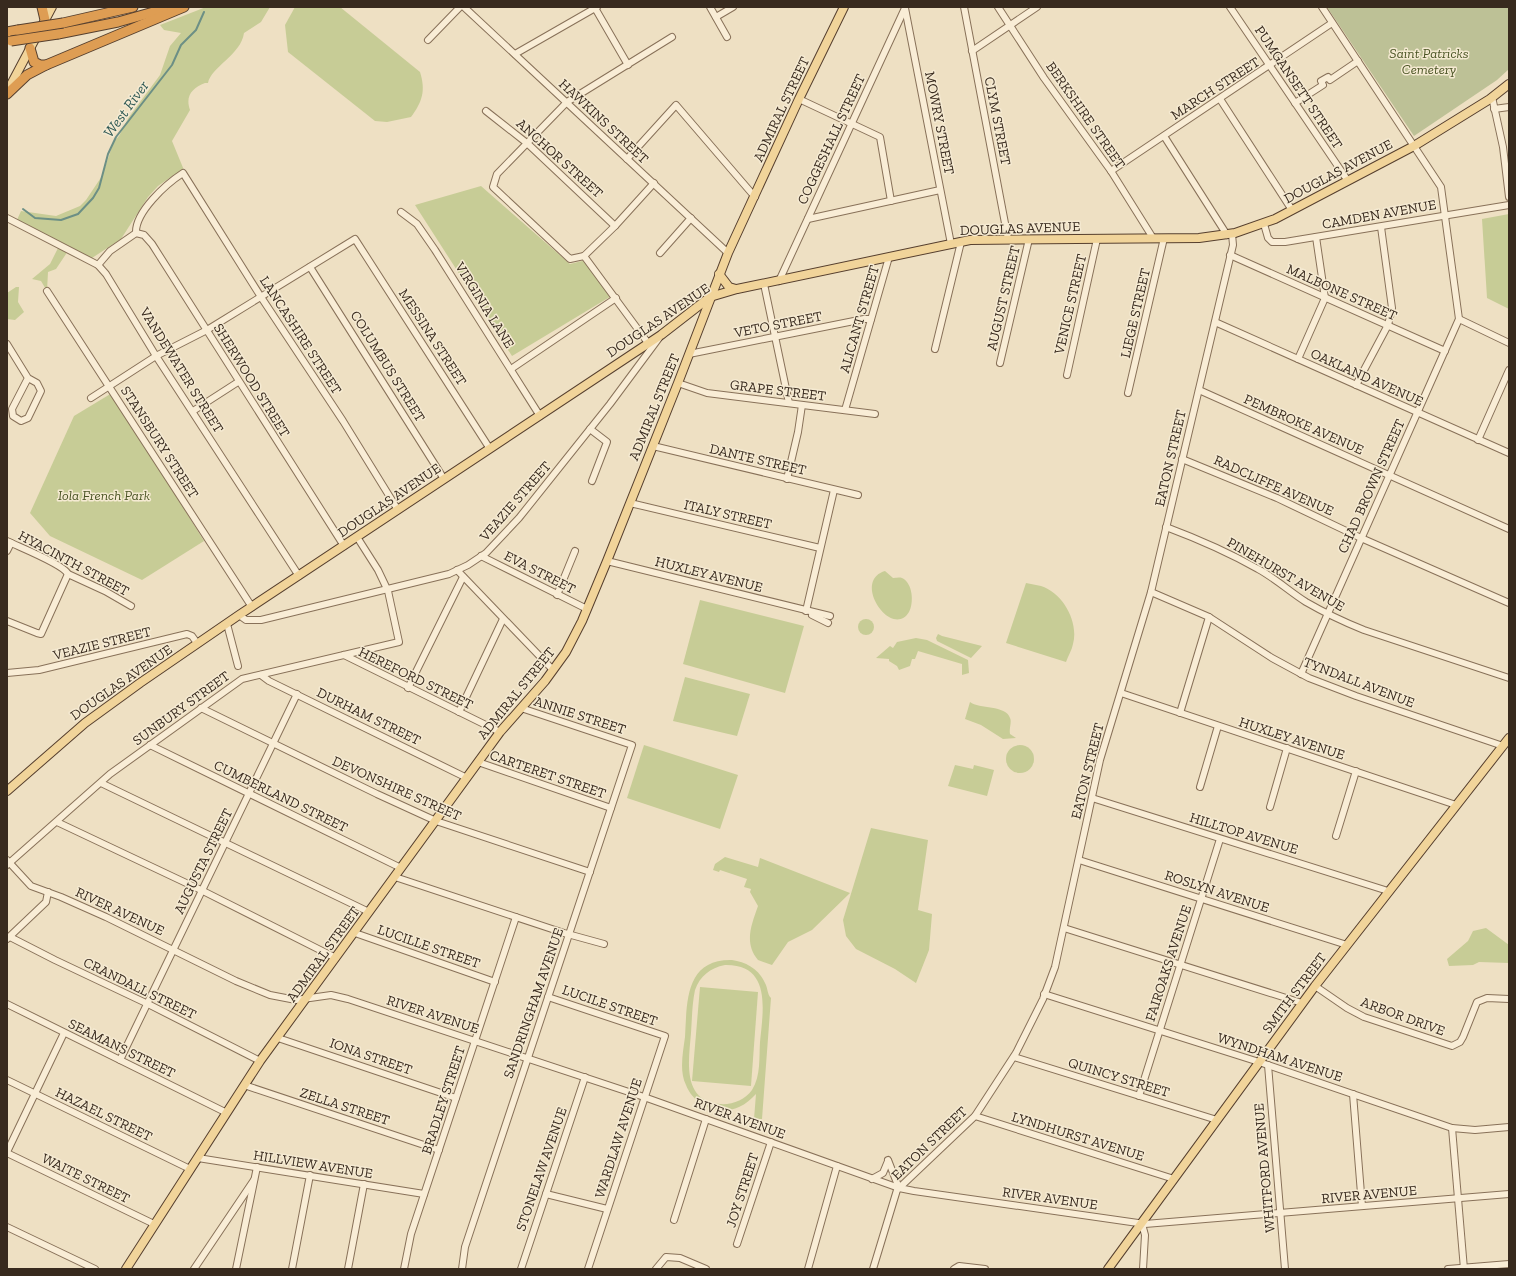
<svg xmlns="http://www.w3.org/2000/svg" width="1516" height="1276" font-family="'Zilla Slab',serif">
	<rect width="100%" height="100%" fill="#eee0c3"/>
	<g fill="#c7cc96" fill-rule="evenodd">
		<path d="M206 7H270L261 22 244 33C241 55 211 67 208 83H205C192 88 185 96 190 110L172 141 186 175 175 174 158 186 148 197 121 239 92 258 70 248 56 269 48 272 47 291 41 281 32 279 50 264 60 244 17 220 21 211 56 216 80 206 86 200 102 176 114 141 119 136 129 117 160 75 170 46 181 33 164 30 160 25Z"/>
		<path d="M295 7H340L420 72C426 91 422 102 411 117L387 122 375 121 288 52 285 25Z"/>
		<path d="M481 186 570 264 590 259 613 295 512 356 415 205Z"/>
		<path d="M1509 214V309L1487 298 1482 219Z"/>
		<path d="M16 287H19L18 302 24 312 15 320 7 319V293Z"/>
		<path d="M112 393 204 541 142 580 50 536 30 513 74 416Z"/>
		<path d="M885 571 893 578C896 578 899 577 902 578 913 583 914 603 909 612 892 640 851 581 885 571Z"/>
		<path d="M1026 583C1031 584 1036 585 1041 586 1063 593 1079 622 1073 644 1072 650 1068 656 1066 662L1006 643Z"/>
		<path d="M700 600 804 626 785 693 683 664Z"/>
		<circle cx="866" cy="627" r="8"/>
		<path d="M938 634 942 636 982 646 971 658 937 641 936 638Z"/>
		<path d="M916 638 927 640 968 660 969 673 962 675V664L918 651 915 659H912L910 666 899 670 897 666 889 661V659L876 658 890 646 893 648 897 642Z"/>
		<path d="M685 677 750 694 737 736 673 721Z"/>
		<path d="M970 702C979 709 1006 705 1010 718 1012 722 1009 728 1010 734L1016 738 1003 739 981 725 965 719Z"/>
		<path d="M644 745 738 775 720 829 627 798Z"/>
		<circle cx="1020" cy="759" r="14"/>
		<path d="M955 765 973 769 974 765 994 770 987 796 948 786Z"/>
		<path d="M871 828 928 840 918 910 932 914 929 950 916 983 895 969 856 949 846 936 843 920Z"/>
		<path d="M725 857 758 867 760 858 850 893 812 930 788 942 772 965 758 960C744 943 751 926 758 906L750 892 751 889 744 887 747 879 720 870 719 872 713 870 715 864Z"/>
		<path d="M1486 928 1509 945V963L1479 962 1473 965 1449 966 1447 959 1468 941 1473 931Z"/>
		<path d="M732 960C746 962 759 969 765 983 768 988 767 994 771 998L762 1119H754L756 1094C751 1099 746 1104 739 1107 719 1116 694 1106 686 1085 679 1071 683 1052 685 1037 687 1002 685 959 732 960ZM725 965C772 964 763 1011 760 1042 759 1057 761 1076 752 1090 745 1100 732 1105 720 1104 681 1101 689 1059 691 1033 692 1019 692 1004 695 990 700 976 710 968 725 965Z"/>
		<path d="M700 987 758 992 751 1086 692 1081Z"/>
	</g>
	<path fill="#bdc196" d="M1327 7H1509V69L1497 80 1414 136Z"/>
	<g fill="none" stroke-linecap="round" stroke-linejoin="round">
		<path stroke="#6c8f85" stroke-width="2" d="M23 209 35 218 61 220 78 214 93 198 99 188 108 154 116 137 172 65 181 45 196 30 204 12"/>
		<defs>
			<g id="minor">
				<path d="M464 7 728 253"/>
				<path d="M710 7 727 37"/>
				<path d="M964 7 1008 239"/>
				<path d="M998 7 1044 78 1111 171 1153 238"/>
				<path d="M1230 7 1348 181"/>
				<path d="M595 8 628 65"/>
				<path d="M905 8 951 244"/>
				<path d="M716 17 733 7"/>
				<path d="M428 40 460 7"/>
				<path d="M972 51 1037 7"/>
				<path d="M515 54 597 7"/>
				<path d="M1492 97 1503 147 1509 197"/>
				<path d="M799 99 880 137 891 201"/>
				<path d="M1220 99 1292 210"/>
				<path d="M1295 103 1323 85 1321 81 1328 77 1330 80 1358 61"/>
				<path d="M1494 109 1509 107"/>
				<path d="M486 111 528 144 615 226"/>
				<path d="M1164 136 1227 235"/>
				<path d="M627 159 676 105 755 197"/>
				<path d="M1111 171 1332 23"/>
				<path d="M654 183 615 226 584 256 570 259 493 187 497 174 567 102 672 37"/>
				<path d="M401 212 417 224 435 250 540 416"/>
				<path d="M7 218 98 265 106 274 156 356 299 576"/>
				<path d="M808 219 940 190"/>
				<path d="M1264 224 1268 238 1272 242H1285L1509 205"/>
				<path d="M136 233 144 235 152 244 344 546"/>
				<path d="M660 253 691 218"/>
				<path d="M1230 255 1445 351"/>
				<path d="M584 256 648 343"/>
				<path d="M98 265 110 251 136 233C135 212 166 184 183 173L261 297 343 421 398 510"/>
				<path d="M310 267 444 479"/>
				<path d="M779 281 905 8"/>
				<path d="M764 284 789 403"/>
				<path d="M47 291 252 607"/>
				<path d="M1459 319 1509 343"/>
				<path d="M1215 322 1509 453"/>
				<path d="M7 344 28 378 37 383 41 391 28 418 21 421 13 416 12 409 28 378"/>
				<path d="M935 349 961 242"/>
				<path d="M689 354 864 319H871"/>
				<path d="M1298 359 1325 298 1316 237"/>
				<path d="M1000 363 1029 239"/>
				<path d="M511 369 616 298"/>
				<path d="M1067 375 1097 239"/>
				<path d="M678 383 707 393 875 414"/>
				<path d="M1356 385 1388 325 1392 308 1381 227"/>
				<path d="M1199 390 1509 529"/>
				<path d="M1128 393 1164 238"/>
				<path d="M91 398 156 356 207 330 355 239 490 449"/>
				<path d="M845 410 889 257"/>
				<path d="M193 411 238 382"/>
				<path d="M590 429 607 442 592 481"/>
				<path d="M1478 440 1509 370"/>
				<path d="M653 446 858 495"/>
				<path d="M1182 459 1277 498 1361 538 1509 603"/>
				<path d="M787 479 798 432 802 405"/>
				<path d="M630 503 820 548"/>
				<path d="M1166 527C1198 539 1228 552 1258 569 1275 578 1290 592 1306 602 1325 613 1344 622 1364 630L1509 678"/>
				<path d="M7 541C19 547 63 564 68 574L105 591 131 606"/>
				<path d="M7 551 11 543"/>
				<path d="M481 556 587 609"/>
				<path d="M607 561 830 616"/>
				<path d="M457 570 553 670"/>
				<path d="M1151 592 1209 617 1272 658 1309 678 1356 696 1503 746"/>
				<path d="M557 595 575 551"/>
				<path d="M806 611 834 490"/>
				<path d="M239 615 246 620H261L449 574 468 565 486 553 519 518 610 404 659 338"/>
				<path d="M812 615 828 623"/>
				<path d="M7 621 37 633 41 634 68 574"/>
				<path d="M227 624 238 666"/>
				<path d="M344 655 500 732"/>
				<path d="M7 673 39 670 187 634 192 636 197 643"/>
				<path d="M1301 674 1459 319 1441 187 1322 7"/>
				<path d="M261 675 269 681 467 778"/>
				<path d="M408 688 463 577"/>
				<path d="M1121 693 1456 805"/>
				<path d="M201 708 377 794 436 821 590 872"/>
				<path d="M459 712 503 619"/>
				<path d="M1180 713 1209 617"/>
				<path d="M150 745 401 868"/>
				<path d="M478 762 611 808"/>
				<path d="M101 783 369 912"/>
				<path d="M1200 787 1218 726"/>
				<path d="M1092 798 1388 891"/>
				<path d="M1270 807 1287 748"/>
				<path d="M57 822 201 890 336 958"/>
				<path d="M1336 836 1356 771"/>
				<path d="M7 860 31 886 61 897 106 917 236 981 270 995 296 1000 331 995 348 999 644 1097 899 1188 914 1191 1145 1224 1509 1194"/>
				<path d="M1079 860 1347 945"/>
				<path d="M7 865 110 774 242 679 399 642 388 591 378 570 357 537"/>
				<path d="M395 877 564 933 604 944"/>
				<path d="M1064 928 1302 1003"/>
				<path d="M355 933 495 982"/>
				<path d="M10 937 55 960 148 1004 260 1061"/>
				<path d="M7 939 46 902 48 892"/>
				<path d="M1315 986 1347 1008 1364 1017 1452 1046 1460 1042 1463 1037 1477 1002 1487 998 1509 999"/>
				<path d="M1044 994 1259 1062 1452 1128 1475 1130 1509 1127"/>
				<path d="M548 997 665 1036 588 1269"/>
				<path d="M7 1004 227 1113"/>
				<path d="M278 1038 456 1098"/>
				<path d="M1014 1057 1217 1120"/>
				<path d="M120 1060 297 694"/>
				<path d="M1268 1065 1285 1269"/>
				<path d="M7 1080 190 1169"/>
				<path d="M244 1085 439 1150"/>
				<path d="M1353 1094 1362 1206"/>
				<path d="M1139 1096 1220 839"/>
				<path d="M975 1116 1174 1179"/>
				<path d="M1452 1128 1464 1269"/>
				<path d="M7 1152 64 1033"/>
				<path d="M7 1153 154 1224"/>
				<path d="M198 1158 424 1194"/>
				<path d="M888 1160 899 1188"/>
				<path d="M872 1179 883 1173 888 1161"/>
				<path d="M546 1194 607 1209"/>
				<path d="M674 1220 706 1119"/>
				<path d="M1142 1224 1145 1235 1143 1269"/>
				<path d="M7 1227 95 1269"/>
				<path d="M737 1244 771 1142"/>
				<path d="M194 1269 254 1180"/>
				<path d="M236 1269 257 1167"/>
				<path d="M292 1269 310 1175"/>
				<path d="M348 1269 364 1184"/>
				<path d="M404 1269 411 1234 516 917"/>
				<path d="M462 1269 465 1247 632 745 521 708"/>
				<path d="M521 1269 585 1077"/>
				<path d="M656 1269 666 1257 680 1258 706 1269"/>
				<path d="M808 1269 837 1166"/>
				<path d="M873 1269 897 1190 975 1116 1016 1053 1043 999 1055 967 1100 760 1151 592 1233 245 1232 234"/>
				<path d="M954 1269 959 1266 985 1269"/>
				<path d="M1448 1269 1509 1264"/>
			</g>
			<g id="major">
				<path d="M7 92 52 7"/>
				<path d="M719 274 729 287 736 289"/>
				<path d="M7 791 85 723 140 683 239 615 661 335 710 297 737 289 970 240 1199 238 1235 233 1275 219 1414 146 1490 99 1509 84"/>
				<path d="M126 1269 260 1061 500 732 545 681 566 652 582 621 607 561 678 383 728 253 799 99 844 7"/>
				<path d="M1108 1269 1315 986 1509 738"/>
			</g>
			<g id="highway">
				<path d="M42 7 45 20"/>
				<path d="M63 23 133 7"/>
				<path d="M7 32 18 30"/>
				<path d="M58 34 118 22 171 7"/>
				<path d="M30 48 34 62 40 65H46L184 7"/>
				<path d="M7 94 27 75 46 65"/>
			</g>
		</defs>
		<use href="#minor" stroke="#887159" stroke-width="8"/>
		<use href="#major" stroke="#563f2e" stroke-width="10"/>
		<use href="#highway" stroke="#563f2e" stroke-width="11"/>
		<use href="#minor" stroke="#f9edd6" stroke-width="6"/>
		<use href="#major" stroke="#f1d49a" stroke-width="8"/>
		<use href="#highway" stroke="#de9d53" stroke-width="9"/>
		<defs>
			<g id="highway-bridge">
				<path d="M18 30 63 23"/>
				<path d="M11 41 58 34"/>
			</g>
		</defs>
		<use href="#highway-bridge" stroke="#563f2e" stroke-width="11" stroke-linecap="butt"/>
		<use href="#highway-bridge" stroke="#de9d53" stroke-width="9"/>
	</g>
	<g text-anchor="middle" stroke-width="3" stroke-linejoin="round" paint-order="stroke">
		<g font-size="14" font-style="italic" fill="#4a5424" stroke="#f5ead2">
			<text x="1429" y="58">Saint Patricks<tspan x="1429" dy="16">Cemetery</tspan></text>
			<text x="104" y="500">Iola French Park</text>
		</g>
		<g font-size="14" fill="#382a1e" stroke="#f5ead2">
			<text transform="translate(1299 87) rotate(56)" y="5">PUMGANSETT STREET</text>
			<text transform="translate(1215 88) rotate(-33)" y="5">MARCH STREET</text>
			<text transform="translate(781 109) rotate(-65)" y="5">ADMIRAL STREET</text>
			<text transform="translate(1086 115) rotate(55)" y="5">BERKSHIRE STREET</text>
			<text transform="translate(604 121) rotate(43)" y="5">HAWKINS STREET</text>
			<text transform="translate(998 121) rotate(79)" y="5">CLYM STREET</text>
			<text transform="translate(940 123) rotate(79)" y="5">MOWRY STREET</text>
			<text transform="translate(831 139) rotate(-65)" y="5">COGGESHALL STREET</text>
			<text transform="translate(560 158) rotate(42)" y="5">ANCHOR STREET</text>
			<text transform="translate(1338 171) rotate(-28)" y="5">DOUGLAS AVENUE</text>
			<text transform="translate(1379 214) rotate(-10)" y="5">CAMDEN AVENUE</text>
			<text transform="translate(1020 228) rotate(-2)" y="5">DOUGLAS AVENUE</text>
			<text transform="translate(1342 292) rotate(24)" y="5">MALBONE STREET</text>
			<text transform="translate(1003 298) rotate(-77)" y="5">AUGUST STREET</text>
			<text transform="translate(1070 304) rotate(-77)" y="5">VENICE STREET</text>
			<text transform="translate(485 305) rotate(58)" y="5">VIRGINIA LANE</text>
			<text transform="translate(1135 313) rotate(-77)" y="5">LIEGE STREET</text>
			<text transform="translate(859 319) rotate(-74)" y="5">ALICANT STREET</text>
			<text transform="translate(658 320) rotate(-34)" y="5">DOUGLAS AVENUE</text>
			<text transform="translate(778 324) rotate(-11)" y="5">VETO STREET</text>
			<text transform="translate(301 335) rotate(57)" y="5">LANCASHIRE STREET</text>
			<text transform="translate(433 337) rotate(57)" y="5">MESSINA STREET</text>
			<text transform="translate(388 366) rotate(58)" y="5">COLUMBUS STREET</text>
			<text transform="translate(182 370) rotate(58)" y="5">VANDEWATER STREET</text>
			<text transform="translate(1367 377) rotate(24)" y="5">OAKLAND AVENUE</text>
			<text transform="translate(252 380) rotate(58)" y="5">SHERWOOD STREET</text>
			<text transform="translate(778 390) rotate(7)" y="5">GRAPE STREET</text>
			<text transform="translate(654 407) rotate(-68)" y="5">ADMIRAL STREET</text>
			<text transform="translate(1304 424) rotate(24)" y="5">PEMBROKE AVENUE</text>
			<text transform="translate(160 442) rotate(57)" y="5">STANSBURY STREET</text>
			<text transform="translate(1170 458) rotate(-77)" y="5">EATON STREET</text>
			<text transform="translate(758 459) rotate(13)" y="5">DANTE STREET</text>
			<text transform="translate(1274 485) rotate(24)" y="5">RADCLIFFE AVENUE</text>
			<text transform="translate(1371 486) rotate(-66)" y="5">CHAD BROWN STREET</text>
			<text transform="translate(389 500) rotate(-34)" y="5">DOUGLAS AVENUE</text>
			<text transform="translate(515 501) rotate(-49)" y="5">VEAZIE STREET</text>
			<text transform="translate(728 514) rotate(13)" y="5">ITALY STREET</text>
			<text transform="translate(74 563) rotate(28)" y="5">HYACINTH STREET</text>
			<text transform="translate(540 572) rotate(27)" y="5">EVA STREET</text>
			<text transform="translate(709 574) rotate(14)" y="5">HUXLEY AVENUE</text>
			<text transform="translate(1286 574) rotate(30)" y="5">PINEHURST AVENUE</text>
			<text transform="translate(102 643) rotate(-14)" y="5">VEAZIE STREET</text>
			<text transform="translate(416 678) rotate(26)" y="5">HEREFORD STREET</text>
			<text transform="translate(121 682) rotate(-35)" y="5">DOUGLAS AVENUE</text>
			<text transform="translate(1359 682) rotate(21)" y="5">TYNDALL AVENUE</text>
			<text transform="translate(516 693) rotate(-51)" y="5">ADMIRAL STREET</text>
			<text transform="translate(181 708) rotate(-36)" y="5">SUNBURY STREET</text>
			<text transform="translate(580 715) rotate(18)" y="5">ANNIE STREET</text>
			<text transform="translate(369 716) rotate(26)" y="5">DURHAM STREET</text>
			<text transform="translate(1292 738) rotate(18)" y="5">HUXLEY AVENUE</text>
			<text transform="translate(1087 771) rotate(-76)" y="5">EATON STREET</text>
			<text transform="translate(548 774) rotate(19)" y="5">CARTERET STREET</text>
			<text transform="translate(397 788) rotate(24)" y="5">DEVONSHIRE STREET</text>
			<text transform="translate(281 796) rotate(26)" y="5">CUMBERLAND STREET</text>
			<text transform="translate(1244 833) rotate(17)" y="5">HILLTOP AVENUE</text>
			<text transform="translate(203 861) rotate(-64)" y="5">AUGUSTA STREET</text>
			<text transform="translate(1217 891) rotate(18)" y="5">ROSLYN AVENUE</text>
			<text transform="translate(120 911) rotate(25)" y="5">RIVER AVENUE</text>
			<text transform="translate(429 946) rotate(19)" y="5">LUCILLE STREET</text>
			<text transform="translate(323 954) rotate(-54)" y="5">ADMIRAL STREET</text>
			<text transform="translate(1168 963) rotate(-72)" y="5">FAIROAKS AVENUE</text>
			<text transform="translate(140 988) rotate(26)" y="5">CRANDALL STREET</text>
			<text transform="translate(1294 993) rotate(-53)" y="5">SMITH STREET</text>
			<text transform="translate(533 1003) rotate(-71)" y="5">SANDRINGHAM AVENUE</text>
			<text transform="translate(610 1005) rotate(19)" y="5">LUCILE STREET</text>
			<text transform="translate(433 1014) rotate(18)" y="5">RIVER AVENUE</text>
			<text transform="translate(1403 1016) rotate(20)" y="5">ARBOR DRIVE</text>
			<text transform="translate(122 1048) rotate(26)" y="5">SEAMANS STREET</text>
			<text transform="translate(371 1056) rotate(19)" y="5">IONA STREET</text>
			<text transform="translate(1280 1057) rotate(18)" y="5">WYNDHAM AVENUE</text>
			<text transform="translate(1119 1077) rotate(17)" y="5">QUINCY STREET</text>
			<text transform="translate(443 1100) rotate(-72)" y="5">BRADLEY STREET</text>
			<text transform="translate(345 1106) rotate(18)" y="5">ZELLA STREET</text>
			<text transform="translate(104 1114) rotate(26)" y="5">HAZAEL STREET</text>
			<text transform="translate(740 1118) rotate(20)" y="5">RIVER AVENUE</text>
			<text transform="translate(1078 1136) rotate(17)" y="5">LYNDHURST AVENUE</text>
			<text transform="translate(618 1138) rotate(-72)" y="5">WARDLAW AVENUE</text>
			<text transform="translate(929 1143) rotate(-44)" y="5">EATON STREET</text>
			<text transform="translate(313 1164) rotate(9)" y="5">HILLVIEW AVENUE</text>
			<text transform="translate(1264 1168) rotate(-95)" y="5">WHITFORD AVENUE</text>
			<text transform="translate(541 1169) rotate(-71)" y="5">STONELAW AVENUE</text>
			<text transform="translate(86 1178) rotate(26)" y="5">WAITE STREET</text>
			<text transform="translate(742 1190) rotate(-72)" y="5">JOY STREET</text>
			<text transform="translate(1369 1194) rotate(-5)" y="5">RIVER AVENUE</text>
			<text transform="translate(1050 1198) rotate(8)" y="5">RIVER AVENUE</text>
		</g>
		<g font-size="15" font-style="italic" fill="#2d5854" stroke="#f5ead2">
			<text transform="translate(126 109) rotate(-54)" y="5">West River</text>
		</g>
	</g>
	<rect width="1516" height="1276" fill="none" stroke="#382a1e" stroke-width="16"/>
</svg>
